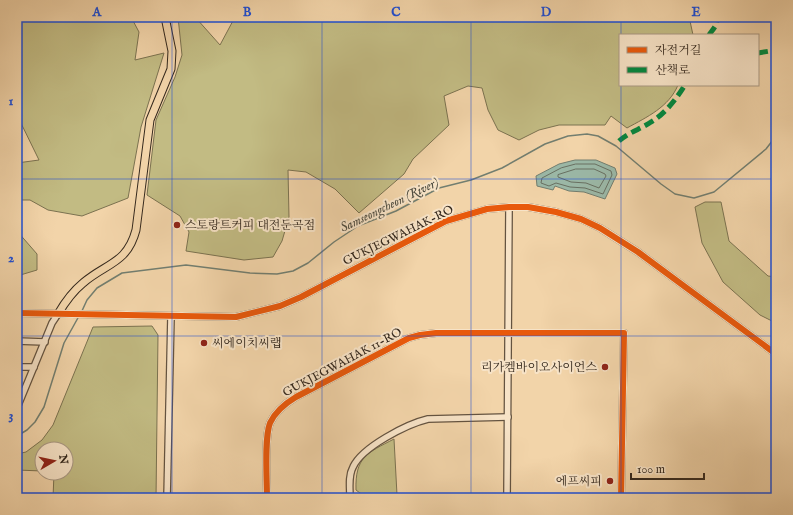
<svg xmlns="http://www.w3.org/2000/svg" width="793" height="515" font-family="'IM FELL English','Noto Serif KR',serif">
	<rect width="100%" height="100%" fill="#f2d4a9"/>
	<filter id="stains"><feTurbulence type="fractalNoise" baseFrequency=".005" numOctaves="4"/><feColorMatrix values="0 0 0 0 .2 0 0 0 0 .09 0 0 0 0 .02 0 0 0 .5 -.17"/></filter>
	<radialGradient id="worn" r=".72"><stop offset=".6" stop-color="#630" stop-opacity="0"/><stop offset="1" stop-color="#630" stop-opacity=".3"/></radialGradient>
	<g fill="#c2bb83" stroke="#7b7250">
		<path d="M17 17H131L139 32 135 60 164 53 141 127 128 198 82 216 48 210 30 200H17V163L39 160 17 115Z"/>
		<path d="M178 17 196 18 220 45 235 17H690V21L693 35H620V85H678C669 107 647 117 627 128L611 116 605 125H559L539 130 519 140 498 130 488 110 482 88 468 86 444 96 449 125 413 159 404 174 359 213 335 189 306 172 288 170 289 217 282 241 273 257 244 260 186 251 189 232 180 216 147 195 156 120 175 77 182 55Z"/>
		<path d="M705 202H721L729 241 768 276 776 277V323L760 315 723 282 702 243 695 207Z"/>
		<path d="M17 231 37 254V270L17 276Z"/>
		<path d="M152 326 158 335 156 498H53L54 473H66V449H42V471L17 470V454L26 452 42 440 53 425 93 327Z"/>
		<path d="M394 439 397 495 364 496 356 490C355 457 367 453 394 439Z"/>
	</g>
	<path fill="#9bb8a7" stroke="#727e70" d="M575 160H596L615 168 617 174 605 199 584 192 569 191 555 186 553 190 537 186 536 176 559 164Z"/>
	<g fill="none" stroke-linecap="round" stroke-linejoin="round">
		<g stroke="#687062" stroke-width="1">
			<path d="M576 164H595L611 171 612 175 603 194 585 188 570 187 556 183 549 186 541 183 542 178 561 168Z"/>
			<path d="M576 169H594L605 174 606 176 599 188 586 183 571 182 558 177V175Z"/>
		</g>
		<g stroke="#727e70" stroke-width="1.5">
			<path d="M81 313 87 300 97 288 122 273 186 265 250 273 277 274 293 271 308 263 334 242 358 226 396 211 439 188 471 180 502 168 545 144 568 136 587 134 598 136 616 146 661 184 675 194 694 198 714 192 766 149 776 136"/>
			<path d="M17 436 27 430 35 422 44 407 64 343 79 316"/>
		</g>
		<defs>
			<g id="minor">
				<path d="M17 313 236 317 280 306 301 297 446 221 487 209 509 207H528L556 212 581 219 600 228 638 252 776 354"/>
				<path d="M17 341 45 342"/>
				<path d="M17 367H34"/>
				<path d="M17 408 52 323 58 314"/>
				<path d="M167 498 171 316"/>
				<path d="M267 498C267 479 264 439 270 423 275 412 286 403 296 397L409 338 420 335 436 333H624L621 498"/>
				<path d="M350 498C350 488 348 476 353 467 362 447 407 424 428 419L508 417"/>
				<path d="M507 498 509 207"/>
			</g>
			<path id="major" d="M58 314C65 302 72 292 83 283 106 263 127 264 136 230L150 120 171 69 172 51 165 17"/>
		</defs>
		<use href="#minor" stroke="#645340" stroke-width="8"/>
		<use href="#major" stroke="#34281d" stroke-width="9"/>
		<use href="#minor" stroke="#f7e3c7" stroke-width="5.5"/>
		<use href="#major" stroke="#f2d4a9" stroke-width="7"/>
		<g stroke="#00873e" stroke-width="5" stroke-dasharray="10 5" stroke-linecap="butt">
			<path d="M709 35C713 29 718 25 717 17"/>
			<path d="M758 53 776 50"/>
			<path d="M619 141C629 132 641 129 651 122 665 114 677 98 685 85"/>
		</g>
		<defs>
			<g id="cycleway">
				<path d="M17 313 236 317 280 306 301 297 446 221 487 209 509 207H528L556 212 581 219 600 228 638 252 776 354"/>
				<path d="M267 498C267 479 264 439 270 423 275 412 286 403 296 397L409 338 420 335 436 333H624L621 498"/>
			</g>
		</defs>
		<use href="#cycleway" stroke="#f7e3c7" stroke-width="8"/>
		<use href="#cycleway" stroke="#e8590c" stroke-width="6"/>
	</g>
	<path fill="none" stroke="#1d4ed8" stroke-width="1" stroke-opacity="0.55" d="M172 17V498M322 17V498M471 17V498M621 17V35M621 85V498M17 179H776M17 336H776"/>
	<g fill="#8f2418" stroke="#f7e3c7" stroke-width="1.5">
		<circle cx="177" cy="225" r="4"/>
		<circle cx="204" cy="343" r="4"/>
		<circle cx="605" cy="367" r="4"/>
		<circle cx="610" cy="481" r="4"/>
	</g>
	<g text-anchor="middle" stroke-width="4" stroke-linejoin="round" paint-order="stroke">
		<g font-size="12" fill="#34281d" stroke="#f7e3c7" text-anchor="start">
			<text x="185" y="229">스토랑트커피 대전둔곡점</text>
			<text x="212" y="347">씨에이치씨랩</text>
			<text x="597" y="371" text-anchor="end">리가켐바이오사이언스</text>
			<text x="602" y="485" text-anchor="end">에프씨피</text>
		</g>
		<g font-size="12" fill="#34281d" stroke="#f7e3c7">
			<text transform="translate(398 235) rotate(-26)" y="4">GUKJEGWAHAK-RO</text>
			<text transform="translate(342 362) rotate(-28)" y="4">GUKJEGWAHAK 11-RO</text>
		</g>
		<g font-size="13" font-style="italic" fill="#4e4c40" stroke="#f7e3c7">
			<text transform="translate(389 204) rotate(-26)" y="5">Samseongcheon (River)</text>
		</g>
	</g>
	<rect width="793" height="515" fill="none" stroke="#f2d4a9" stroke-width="44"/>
	<rect x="619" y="34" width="140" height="52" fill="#f7e3c7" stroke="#a99883"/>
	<rect x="627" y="47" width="20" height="6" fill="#e8590c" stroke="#a99883"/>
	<text x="655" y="54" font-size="12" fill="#34281d">자전거길</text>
	<rect x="627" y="67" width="20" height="6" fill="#00873e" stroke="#a99883"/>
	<text x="655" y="74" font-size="12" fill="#34281d">산책로</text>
	<g transform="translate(54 461) rotate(81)"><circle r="19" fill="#f7e3c7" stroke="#a99883"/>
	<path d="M0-3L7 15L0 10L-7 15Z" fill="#8f2418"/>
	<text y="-6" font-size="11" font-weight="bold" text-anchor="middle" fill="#34281d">N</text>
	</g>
	<path d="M631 473v6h73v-6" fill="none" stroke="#34281d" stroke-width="2"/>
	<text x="637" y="473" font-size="12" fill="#34281d" stroke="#f7e3c7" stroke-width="3" paint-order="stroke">100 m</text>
	<rect x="22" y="22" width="749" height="471" fill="none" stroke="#1d4ed8" stroke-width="1.5"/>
	<g font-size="13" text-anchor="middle" font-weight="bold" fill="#1d4ed8">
		<text x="97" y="16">A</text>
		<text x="247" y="16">B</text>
		<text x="396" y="16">C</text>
		<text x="546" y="16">D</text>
		<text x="696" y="16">E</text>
		<text x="11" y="105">1</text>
		<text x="11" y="262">2</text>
		<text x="11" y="419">3</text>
	</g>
	<rect width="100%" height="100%" filter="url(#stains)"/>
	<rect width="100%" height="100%" fill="url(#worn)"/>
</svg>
